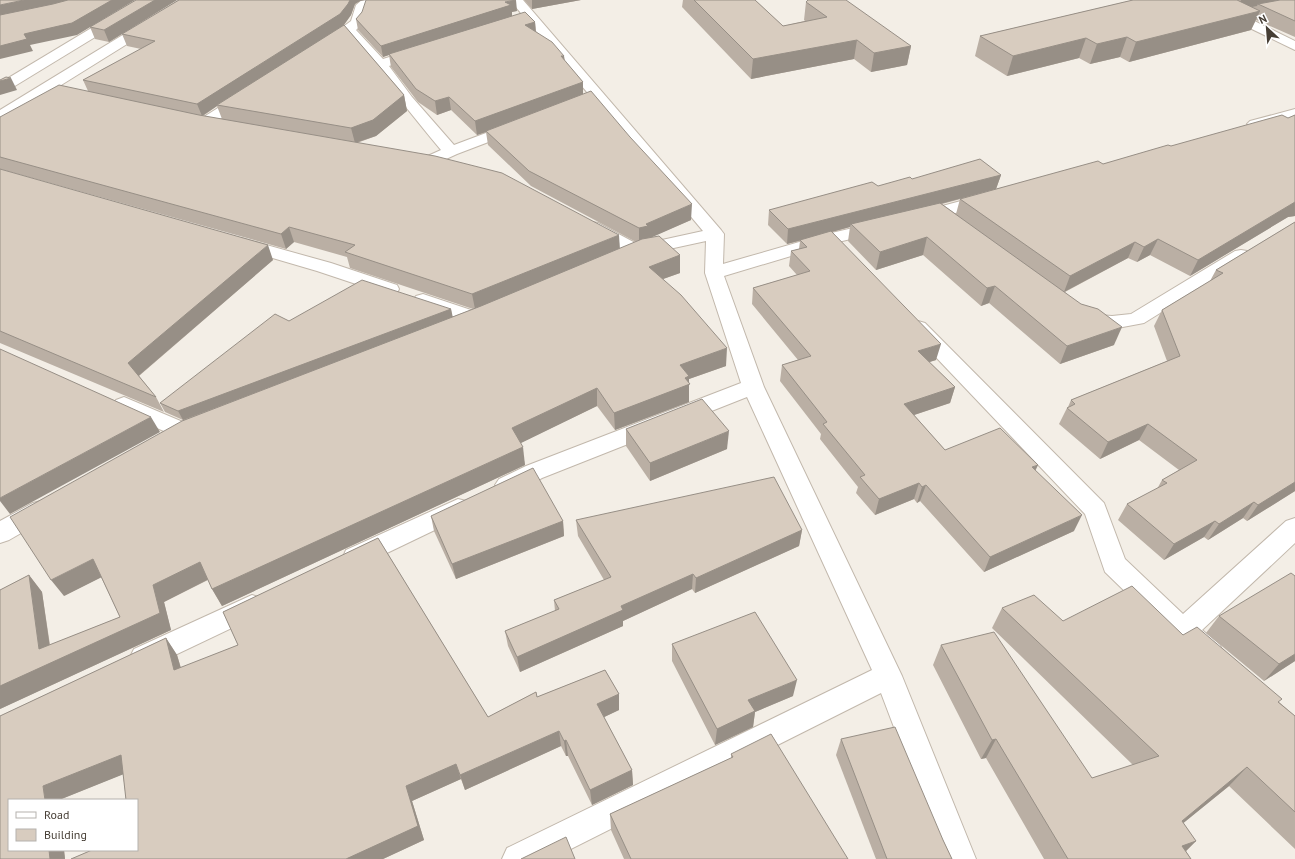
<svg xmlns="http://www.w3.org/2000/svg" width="1295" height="859" font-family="'PT Sans',sans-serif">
	<rect width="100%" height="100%" fill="#f3eee6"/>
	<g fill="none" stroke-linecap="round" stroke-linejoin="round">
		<defs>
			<g id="minor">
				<path d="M138 0H153L151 3 5 92 0 93V83Z"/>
				<path d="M180 0H195L193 3 58 87 85 93 87 96 85 99 80 100 47 93 5 119 0 121V110Z"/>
				<path d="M362 0H377L368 7 363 23 356 30 383 59 418 48 423 49 425 52 423 55 389 66 412 97 454 145 515 122 520 124 523 127 520 130 457 154 433 165 427 167 421 165 419 162 421 159 441 150C409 112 380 73 347 36L329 49H319L317 46 351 21 356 5Z"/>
				<path d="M510 0H523L721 230 724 234 723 264 827 234 879 222 885 223 888 227 885 231 838 242 724 276 764 387 902 676 976 859H944L881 693 551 859H502L507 848 872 670 747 397 542 478C529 485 514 496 499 491L495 485 499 479 526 466 741 383 705 273 706 241 637 256 631 255 586 231 583 227 586 223 592 222 598 223 639 245 703 231Z"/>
				<path d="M1196 0H1212L1295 41V50L1198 3Z"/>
				<path d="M245 93 250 94 252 97 250 100 209 126 204 128 199 126 196 123 199 120 240 94Z"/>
				<path d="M1295 109V118L1255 129 1250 127 1247 124 1250 121Z"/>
				<path d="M987 194 993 195 995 199 993 203 922 222 916 221 913 217 916 213Z"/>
				<path d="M241 238 331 263 397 285 399 289 397 293 390 295 383 293 317 271 235 247 232 243 235 239Z"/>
				<path d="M1241 250 1247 251 1250 255 1247 259 1144 323 1112 329 1099 328 1080 322 1077 318 1080 314 1087 312 1099 315 1112 316 1131 314 1235 251Z"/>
				<path d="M423 294 483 314 486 318 483 322 476 324 416 304 413 300 416 296Z"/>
				<path d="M918 321 925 323 1104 503 1125 559 1183 614 1286 521 1295 518V543L1202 630 1220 645 1223 653 1220 661 1210 665 1200 661 1174 639 1105 572 1085 514 911 331 908 327 911 323Z"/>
				<path d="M124 397 190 425 193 431 190 437 182 439 116 410 113 405 116 400Z"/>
				<path d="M458 499 466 501 470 508 466 515 364 564 355 567 346 564 343 557 346 550Z"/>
				<path d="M41 501 49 503 53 510 49 517 9 540 0 543V521L33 503Z"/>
				<path d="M252 595 261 598 265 606 261 614 154 665 144 669 134 665 130 657 134 649Z"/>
			</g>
		</defs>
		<use href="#minor" stroke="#c2b8ac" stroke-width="2"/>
		<use href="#minor" fill="#fff" fill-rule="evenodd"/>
	</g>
	<g fill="#baafa4" fill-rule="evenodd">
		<path d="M136 0H177L109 42 95 39 90 27Z"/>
		<path d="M179 0H366L360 1 355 4 351 15 344 25 404 95 407 111 376 136 357 143 619 249 636 242 531 186 488 145 486 132 477 135 451 110 437 115 418 102 391 67 389 55 383 57 358 30 356 19 517 11 512 12V16L535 22 536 32 564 56 565 61 583 82V94L691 220 651 237 680 255V273L663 279 726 366 689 379V402L615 430 597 406 520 443 525 465 222 606 212 589 208 580 164 602 171 630 0 709V590L29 575 42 592 50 645 120 617 101 577 64 596 183 420 165 412 160 403 289 321 451 309 452 317 473 309 350 268 347 257 294 242 286 249 0 169V117L88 91 83 80 141 49 127 46 122 34ZM217 106 222 119 203 116Z"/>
		<path d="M524 0H581L532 9Z"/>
		<path d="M683 0H755L783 26 805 21 804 20 806 2 911 46 907 65 871 72 854 59 751 79 682 7Z"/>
		<path d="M1133 0H1295V37L1256 20 1251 30 1129 62 1120 57 1090 64 1079 58 1007 76 975 56 980 36Z"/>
		<path d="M1295 115V216L1288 217 1190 276 1150 255 1137 262 1128 258 1065 292 1114 345 1060 364 989 303 981 306 923 255 876 270 848 241 850 227 832 232 936 360 929 362 955 387 950 403 914 415 945 450 1035 470 1074 531 984 572 920 501 917 503 914 499 875 515 856 493 858 487 820 439 821 434 780 381 782 365 798 360 752 304 753 288 797 275 789 266 791 251 799 249 800 241 787 244 768 225 769 210 912 179 1001 175 996 189 1103 164 1171 146 1288 118ZM972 196 960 199 956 214 942 204Z"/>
		<path d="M0 169 273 260 139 376 156 397 164 412 0 343Z"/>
		<path d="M1295 222V491L1247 521 1243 518 1208 540 1204 537 1164 560 1118 520 1127 504 1157 489 1162 480 1179 470 1139 440 1100 459 1059 424 1067 408 1068 407 1071 400 1167 361 1154 326 1162 310 1210 281 1216 270Z"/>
		<path d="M626 429 727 449 650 481 626 446Z"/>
		<path d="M431 516 563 521 564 536 456 579 434 531Z"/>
		<path d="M576 520 802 530 799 546 695 593 692 589 623 621V626L520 672 508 646 505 631 555 611 554 600 604 580 578 536Z"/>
		<path d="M378 538 488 717 536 692 537 697 605 670 619 694V710L604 717 632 770 633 785 592 805 568 756H566L561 746 465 790 461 779 412 801 424 840 383 859H71L92 850H137V800H126L123 774 59 800H9V850H64L65 859H0V716L166 638 177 655 181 668 238 645 223 612Z"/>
		<path d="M1295 576V661L1264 681 1206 633 1219 616Z"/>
		<path d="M1002 608 1063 621 1183 635 1279 702 1295 716V849L1229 786 1183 823 1196 841 1186 851 1191 859H1044L986 758 981 759 933 665 941 645 1092 778 1133 765 992 628Z"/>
		<path d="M672 644 793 696 755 712 753 727 715 745 672 661Z"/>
		<path d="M841 739 943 840 952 859H876L836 755Z"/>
		<path d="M731 754 848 859H624L611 830 610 814 731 758Z"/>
	</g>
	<g fill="#978f86">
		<path d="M24 0H73L0 17V5Z"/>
		<path d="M112 0H135L77 35 30 45 33 51 0 59V46L24 34Z"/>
		<path d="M155 0H177L109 42 104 30Z"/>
		<path d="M350 0H366L360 1 355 4 351 15 343 26 217 105V106L202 116 197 104Z"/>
		<path d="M516 0 517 11 512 12V17L389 54V55L383 57 381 46 505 2Z"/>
		<path d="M532 0H581L532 9Z"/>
		<path d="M1241 0H1290L1258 4 1257 6 1236 10Z"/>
		<path d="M1260 11 1251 30 1129 62 1136 42Z"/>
		<path d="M535 22 536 34 525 25Z"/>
		<path d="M1127 37 1120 57 1090 64 1097 44Z"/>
		<path d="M1086 38 1079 58 1007 76 1013 56Z"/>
		<path d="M857 40 854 59 751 79 753 59Z"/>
		<path d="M911 46 907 65 871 72 874 53Z"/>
		<path d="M561 56H564L565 69Z"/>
		<path d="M11 78 17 90 0 95V81Z"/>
		<path d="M583 82V95L486 131V132L477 135 475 121Z"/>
		<path d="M404 95 407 111 376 136 355 143 351 128Z"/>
		<path d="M449 97 451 110 437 115 435 101Z"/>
		<path d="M1001 175 996 189 854 227 851 224 850 227 787 244 788 229Z"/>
		<path d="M1295 202V216L1288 217 1190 276 1198 260Z"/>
		<path d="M692 204 691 220 648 239 639 243V228L646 224Z"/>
		<path d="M289 227 294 242 286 249 281 234Z"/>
		<path d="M619 235 620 250 475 309 472 294Z"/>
		<path d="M927 237 923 255 876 270 880 252Z"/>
		<path d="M1158 239 1150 255 1137 262 1144 247Z"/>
		<path d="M1135 242 1128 258 1064 292 1070 276Z"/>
		<path d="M268 245 273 260 136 378 128 363Z"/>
		<path d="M680 255V273L649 284V267Z"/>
		<path d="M995 286 989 303 981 306 987 288Z"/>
		<path d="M451 309 453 318 183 420 178 411Z"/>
		<path d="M1122 327 1114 345 1060 364 1067 346Z"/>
		<path d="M941 344 936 360 914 367 918 351Z"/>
		<path d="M727 348 726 366 689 379V402L615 430 614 413 680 365Z"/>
		<path d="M955 387 950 403 899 420 904 404Z"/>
		<path d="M597 388V406L515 446 512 428Z"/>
		<path d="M151 417 160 432 10 514 0 501V498Z"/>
		<path d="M1148 424 1139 440 1100 459 1108 442Z"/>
		<path d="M729 431 727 449 650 481V463Z"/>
		<path d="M523 447 525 465 222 606 212 589Z"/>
		<path d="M1038 465 1031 480 1032 467Z"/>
		<path d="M1295 482V491L1247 521 1258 505Z"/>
		<path d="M919 483 914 499 875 515 879 499Z"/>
		<path d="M926 485 920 501 917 503 922 487Z"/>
		<path d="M1254 502 1243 518 1208 540 1219 524Z"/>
		<path d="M1082 515 1074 531 984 572 990 557Z"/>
		<path d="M563 521 564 536 456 579 452 564Z"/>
		<path d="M1215 521 1204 537 1164 560 1174 544Z"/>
		<path d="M802 530 799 546 695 593 696 578Z"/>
		<path d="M93 559 104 576 64 596 51 580Z"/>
		<path d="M200 562 209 579 164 602 171 630 0 709V686L39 649 29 575 42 592 52 662 160 613 153 585Z"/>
		<path d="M693 574 692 589 623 621V626L520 672 517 657 621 606Z"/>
		<path d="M166 638 177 655 186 686 174 670Z"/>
		<path d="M1295 654V661L1264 681 1279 664Z"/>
		<path d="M797 680 793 696 755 712 753 727 715 745 717 729 748 700Z"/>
		<path d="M619 694V710L598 720 597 704Z"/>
		<path d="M559 731 561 746 465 790 460 775Z"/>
		<path d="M996 739 986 758 981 759 992 740Z"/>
		<path d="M566 740 568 756H566L564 741Z"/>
		<path d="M121 755 134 770 59 800H45L43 786Z"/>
		<path d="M456 764 461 779 412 801 424 840 383 859H346L406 786Z"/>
		<path d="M1247 767 1229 786 1165 838 1182 821Z"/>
		<path d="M632 770 633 785 592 805 590 790Z"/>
		<path d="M1196 841 1179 858 1182 846Z"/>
		<path d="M49 850H64L65 859H50Z"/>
	</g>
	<g fill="#d8ccbf" stroke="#978f86">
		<path d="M0 0H24L0 5Z"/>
		<path d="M68 0H112L72 23 24 34 27 39 0 46V15L53 4Z"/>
		<path d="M136 0H155L104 30 90 27Z"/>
		<path d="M179 0H350L348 4 340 14 197 104 83 80 155 41 122 34Z"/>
		<path d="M366 0H516L505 2 511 5 381 46 356 19 362 12Z"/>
		<path d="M694 0H755L783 26 827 17 806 2 808 0H846L911 46 874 53 857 40 753 59Z"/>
		<path d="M1133 0H1237L1260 11 1136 42 1127 37 1097 44 1086 38 1013 56 980 36Z"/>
		<path d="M1280 0H1295V21L1258 4Z"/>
		<path d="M525 12 535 22 525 25 552 42 564 56H561L583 82 475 121 449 97 435 101 416 89 389 54Z"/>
		<path d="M344 25 404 95 373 120 351 128 217 105Z"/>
		<path d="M6 77 11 78 0 81V80Z"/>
		<path d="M59 85 199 115 435 156 502 173 619 235 472 294 345 252 355 245 289 227 281 234 0 157V117Z"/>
		<path d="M591 91 630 137 692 204 646 224 648 226 639 228 529 171 486 131Z"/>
		<path d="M1282 115 1288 118 1295 115V202L1198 260 1158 239 1144 247 1135 242 1070 276 960 199 1098 161 1103 164 1168 145 1171 146Z"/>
		<path d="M980 159 1001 175 788 229 769 210 872 182 878 186 910 177 912 179Z"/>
		<path d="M0 169 268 245 128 363 156 397 0 331Z"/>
		<path d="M940 203 1081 304 1098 309 1122 327 1067 346 995 286 987 288 927 237 880 252 851 224Z"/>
		<path d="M1295 222V482L1258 505 1254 502 1219 524 1215 521 1174 544 1127 504 1167 483 1162 480 1197 460 1148 424 1108 442 1067 408 1075 404 1071 400 1180 356 1162 310 1223 273 1216 270Z"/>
		<path d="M831 231 941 344 918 351 955 387 904 404 945 450 1000 428 1038 465 1032 467 1082 515 990 557 926 485 922 487 919 483 879 499 860 477 865 475 823 424 827 422 782 365 811 356 753 288 810 271 791 251 807 247 800 240Z"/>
		<path d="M659 236 680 255 649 267 681 295 727 348 680 365 689 376 685 378 690 384 614 413 597 388 512 428 523 447 212 589 200 562 153 585 160 613 0 686V590L29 575 39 649 120 617 93 559 51 580 10 517 182 421 481 306 642 239Z"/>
		<path d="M362 280 451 309 178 411 160 403 275 314 289 321Z"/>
		<path d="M0 349 151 417 0 498Z"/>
		<path d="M702 399 729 431 650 463 626 429Z"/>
		<path d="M533 468 563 521 452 564 431 516Z"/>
		<path d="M774 477 802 530 696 578 693 574 621 606 623 610 517 657 505 631 559 609 554 600 611 577 576 520Z"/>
		<path d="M378 538 488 717 536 692 537 697 605 670 619 694 597 704 632 770 590 790 566 740 564 741 559 731 460 775 456 764 406 786 418 826 346 859H71L92 850H137V800H126L121 755 43 786 45 800H9V850H49L50 859H0V716L166 638 174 670 238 645 223 612Z"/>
		<path d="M1291 573 1295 576V654L1279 664 1219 616Z"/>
		<path d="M1132 586 1183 635 1197 627 1282 699 1278 702 1295 716V812L1247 767 1182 821 1196 841 1182 846 1191 859H1068L996 739 992 740 941 645 994 632 1092 778 1159 756 1002 608 1034 595 1063 621Z"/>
		<path d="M755 612 797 680 748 700 755 711 717 729 672 644Z"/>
		<path d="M895 727 943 840 952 859H887L841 739Z"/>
		<path d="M771 734 848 859H631L610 814 733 757 731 754Z"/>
		<path d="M566 837 575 859H521Z"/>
	</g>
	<rect x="8" y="799" width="130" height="52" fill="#ffffff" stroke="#b5b2ae"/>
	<rect x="16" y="812" width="20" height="6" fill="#ffffff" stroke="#b5b2ae"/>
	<text x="44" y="819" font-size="12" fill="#463e35">Road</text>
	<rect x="16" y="829" width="20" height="12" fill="#d8ccbf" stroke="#b5b2ae"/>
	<text x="44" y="839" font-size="12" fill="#463e35">Building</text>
	<g transform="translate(1267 28) rotate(334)" stroke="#ffffff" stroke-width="3" paint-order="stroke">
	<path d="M0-3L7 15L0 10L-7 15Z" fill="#463e35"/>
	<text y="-6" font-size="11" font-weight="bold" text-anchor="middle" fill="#463e35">N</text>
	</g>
</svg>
